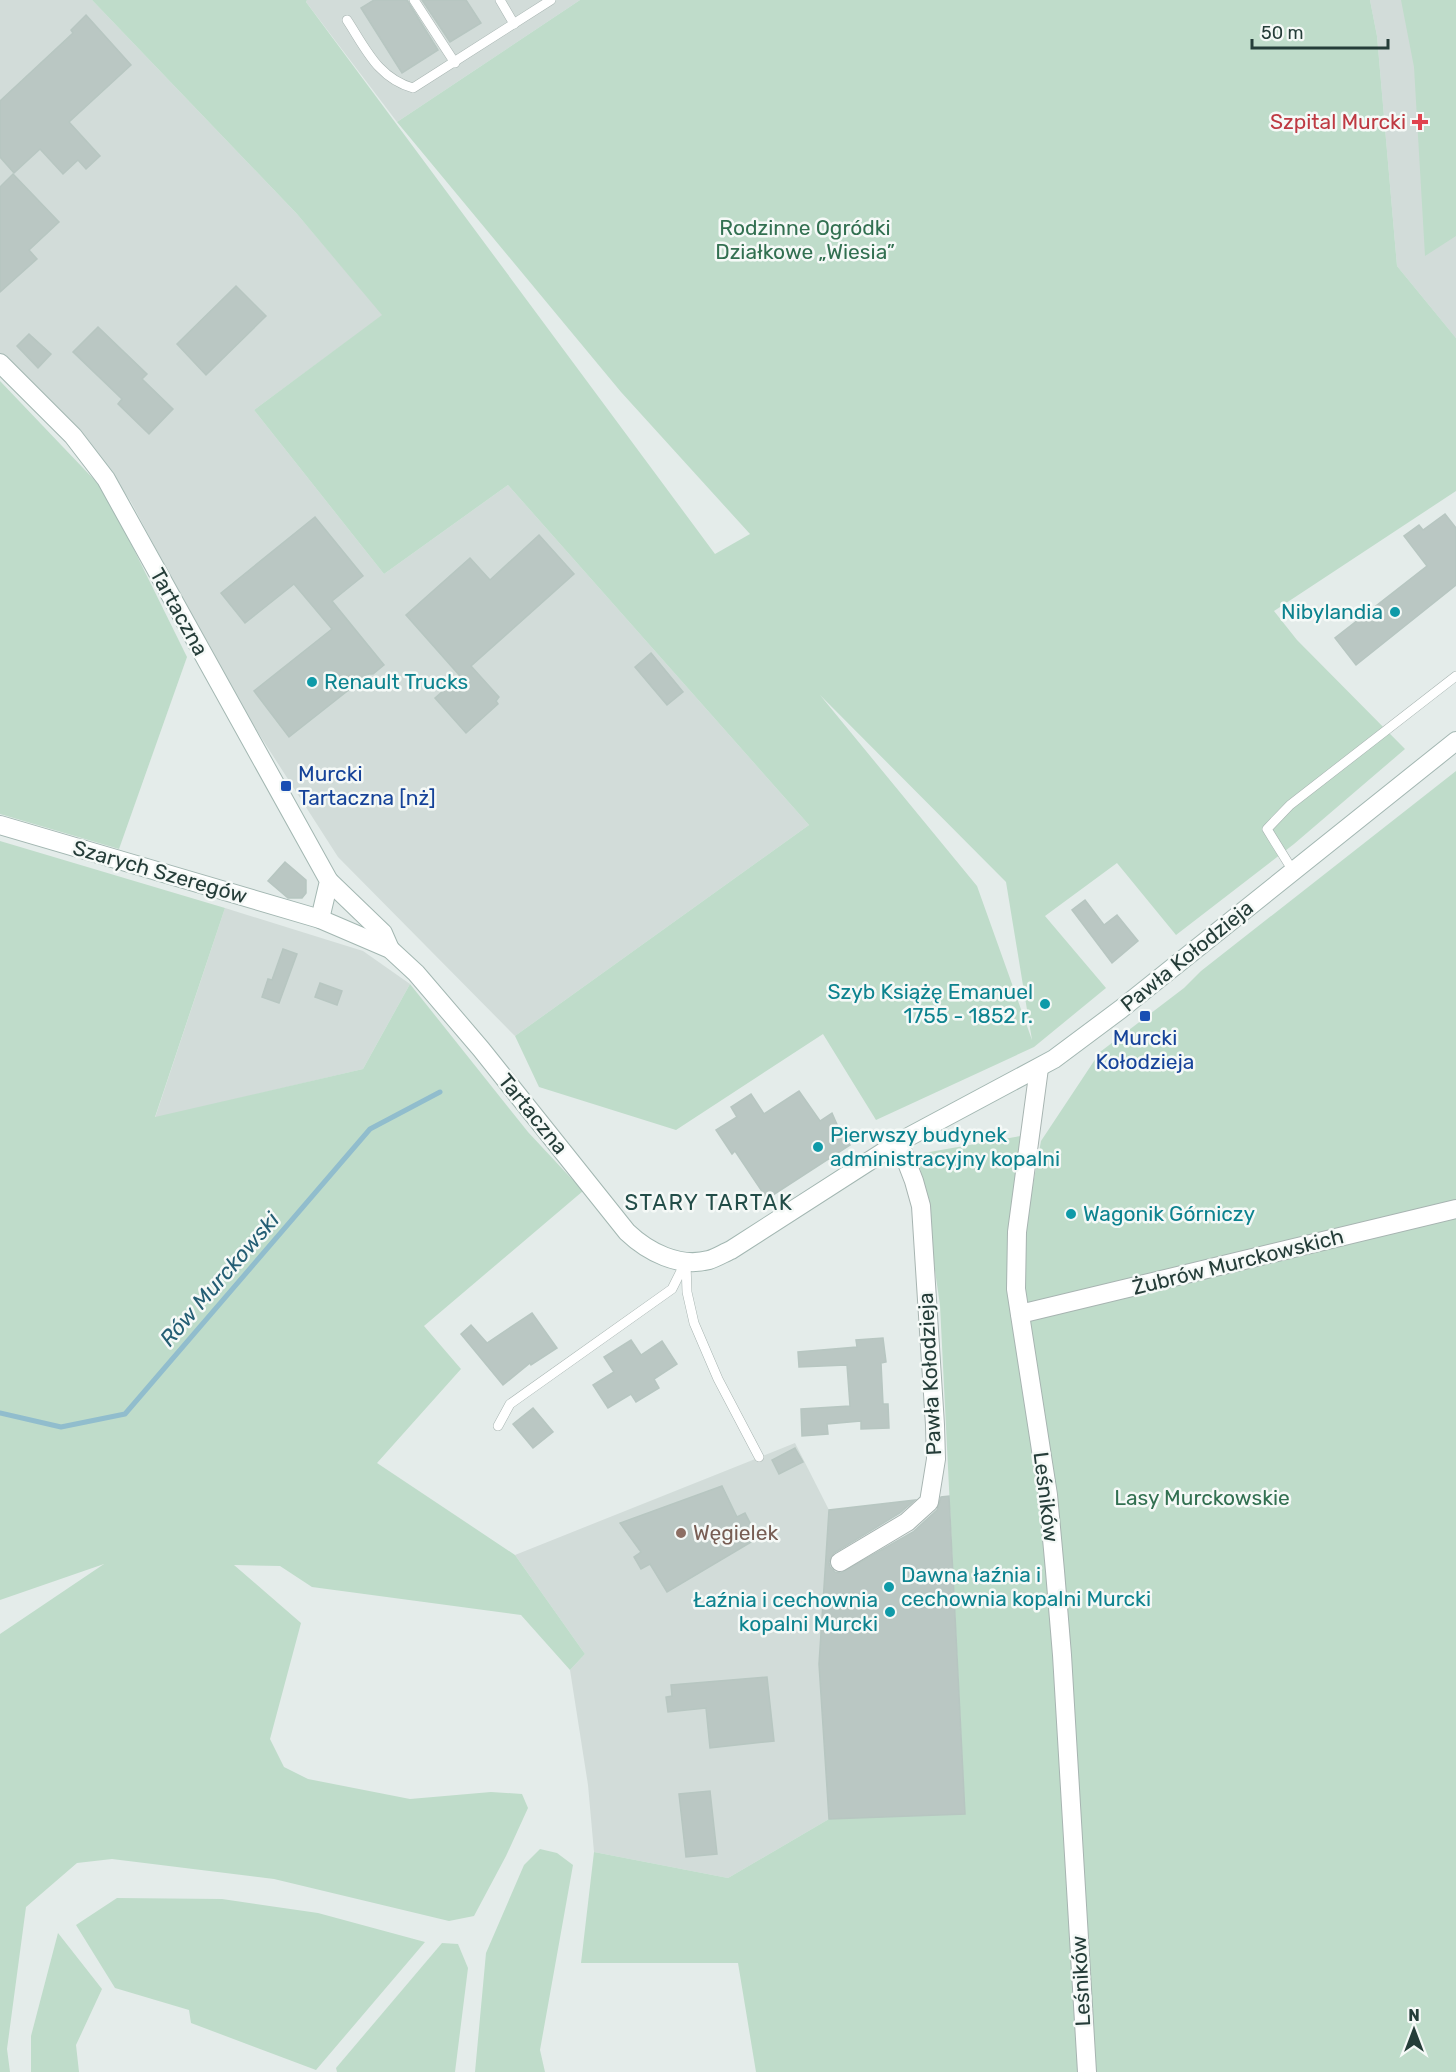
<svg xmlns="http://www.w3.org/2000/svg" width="1456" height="2072" font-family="Rubik,sans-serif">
	<rect width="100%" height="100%" fill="#e4ecea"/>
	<g fill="#d2dcd9">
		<path d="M0 0H92L297 214 383 315 254 410 384 574 508 485 809 825 515 1036 338 857 232 692 131 502 86 437 0 357Z"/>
		<path d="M307 0H580L397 122 306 2Z"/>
		<path d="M1370 0H1456V338L1397 266 1377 36Z"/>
		<path d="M225 908 363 951 410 984 363 1069 155 1118Z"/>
		<path d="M795 1443 829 1510 819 1664 829 1819 728 1878 594 1852 588 1785 570 1670 585 1654 515 1555Z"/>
	</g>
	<g fill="#bfdcca" fill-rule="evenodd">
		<path d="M92 0H307L306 2 715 554 750 534 621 392 397 122 580 0H1370L1377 36 1397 266 1456 338V491L1274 611 1297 640 1405 749 1294 844 1176 935 1117 863 1045 916 1106 988 1034 1047 876 1120 823 1034 676 1130 539 1087 515 1036 809 825 508 485 384 574 254 410 382 315 297 214ZM820 695 1006 882 1032 1040 977 886Z"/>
		<path d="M1401 0H1456V236L1425 256 1414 67Z"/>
		<path d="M0 381 105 491 187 657 119 849 0 814Z"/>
		<path d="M1456 771V2072H756L738 1963H581L594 1852 728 1878 829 1819 965 1813 940 1305 918 1154 1021 1136 1031 1195 1041 1141 1100 1052 1184 988 1201 971Z"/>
		<path d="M0 841 225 908 155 1117 363 1069 410 984 528 1132 583 1191 424 1326 461 1369 377 1463 515 1555 585 1654 570 1670 521 1615 312 1587 280 1566 234 1565 301 1623 270 1739 284 1767 308 1779 410 1799 491 1792 522 1794 528 1808 506 1856 474 1916 449 1921 274 1879 112 1859 77 1863 26 1907 7 2049 10 2072H0V1634L104 1564 0 1600Z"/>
		<path d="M540 1849 557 1853 573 1865 540 2050 545 2072H475L486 1953 524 1865Z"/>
		<path d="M117 1898 222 1899 318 1913 425 1942 316 2070 191 2023 189 2010 115 1988 76 1925Z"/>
		<path d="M58 1933 102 1989 76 2045 79 2072H31V2036Z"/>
		<path d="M442 1943 458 1944 468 1968 455 2072H337L336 2068Z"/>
	</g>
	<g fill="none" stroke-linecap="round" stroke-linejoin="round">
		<path stroke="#91bdcd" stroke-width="5" d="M0 1413 61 1427 125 1414 370 1129 440 1092"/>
	</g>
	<g fill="#bac7c3" stroke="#b7c6c1" stroke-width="1.5">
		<path d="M374 0H407L438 50 402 73 361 8Z"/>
		<path d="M422 0H466L481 23 450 42Z"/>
		<path d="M86 15 131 65 69 122 100 156 86 169 78 160 63 174 40 149 14 173 0 157V101L73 33 71 30Z"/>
		<path d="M13 174 59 222 29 250 37 259 0 292V187Z"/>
		<path d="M236 286 266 316 206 375 177 344Z"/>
		<path d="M98 327 147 374 142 379 173 409 149 434 118 404 122 399 73 352Z"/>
		<path d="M29 334 51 354 38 368 17 346Z"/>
		<path d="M1445 514 1456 528V585L1356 665 1335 638 1427 566 1404 536 1419 525 1423 530Z"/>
		<path d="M315 517 363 576 332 601 384 665 373 674H369L289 737 254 691 332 629 294 584 245 623 221 593Z"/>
		<path d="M539 535 574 574 471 666 499 697 496 701 498 704 466 733 435 698 460 676 406 615 470 558 490 580Z"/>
		<path d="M651 653 683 692 667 705 635 667Z"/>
		<path d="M285 862 306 880V893L302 898H288L268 881Z"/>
		<path d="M1085 900 1104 925 1117 915 1138 941 1112 963 1072 910Z"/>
		<path d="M283 949 297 954 279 1003 262 997 268 979 272 980Z"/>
		<path d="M320 983 342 991 337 1005 315 997Z"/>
		<path d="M799 1091 820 1121 832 1113 839 1129 850 1145 767 1199 735 1151 732 1154 716 1130 737 1117 731 1107 751 1094 764 1114Z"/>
		<path d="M532 1313 557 1348 531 1365 530 1363 503 1385 461 1334 471 1325 487 1343Z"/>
		<path d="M883 1338 886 1362 881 1363 883 1404H888L889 1428 861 1429V1421L827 1424 828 1434 802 1436 801 1409 850 1406 847 1365 799 1367 798 1352 857 1347 856 1340Z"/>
		<path d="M631 1340 641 1355 662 1341 677 1364 654 1379 659 1388 636 1402 631 1394 608 1408 593 1385 614 1372 604 1357Z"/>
		<path d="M533 1408 553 1432 533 1448 513 1424Z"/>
		<path d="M795 1448 803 1462 779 1474 772 1460Z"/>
		<path d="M722 1486 737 1517 745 1513 758 1538 667 1592 650 1564 641 1569 634 1557 641 1552 620 1523Z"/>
		<path d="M949 1496 965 1814 829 1819 819 1664 829 1510 915 1500 900 1513 834 1553 829 1562 830 1567 835 1572 841 1573 913 1532 937 1510 941 1497Z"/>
		<path d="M767 1677 774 1741 710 1748 706 1708 668 1712 666 1697 672 1696 671 1685Z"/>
		<path d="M710 1791 717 1854 686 1857 679 1794Z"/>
	</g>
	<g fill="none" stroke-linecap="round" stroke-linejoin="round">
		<defs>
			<g id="lane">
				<path d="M414 0 455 63"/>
				<path d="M500 0 514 24"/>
				<path d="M347 20C366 49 378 78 413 88L551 0"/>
				<path d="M1293 871 1267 829 1290 805 1456 676"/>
				<path d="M686 1264 687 1292 694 1323 718 1379 759 1457"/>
				<path d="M498 1426 510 1404 672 1289 686 1261"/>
			</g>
			<g id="street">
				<path d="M1039 1068 1017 1232 1016 1289 1048 1495 1055 1571 1062 1655 1087 2072"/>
				<path d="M1020 1314 1456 1209"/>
				<path d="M840 1562 907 1522 929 1502 936 1459 935 1425 921 1206 914 1181 899 1142"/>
			</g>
			<g id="secondary">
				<path d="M0 363 73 436 106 479 329 881 320 919"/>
				<path d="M0 825 320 919 390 949 416 973 481 1049 627 1232C648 1252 679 1268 709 1260 716 1258 724 1253 731 1250L899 1142 1054 1059 1121 1009 1456 741"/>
				<path d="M329 881 383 933 390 949"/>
			</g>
		</defs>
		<use href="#lane" stroke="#a7b4b1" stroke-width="10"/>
		<use href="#street" stroke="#a7b4b1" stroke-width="20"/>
		<use href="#secondary" stroke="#a3b7b2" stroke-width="20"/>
		<use href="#lane" stroke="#fff" stroke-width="9"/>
		<use href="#street" stroke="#fff" stroke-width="18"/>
		<use href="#secondary" stroke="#fff" stroke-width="18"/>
	</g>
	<path fill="#e0444e" stroke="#f5f9f7" stroke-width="2" d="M1417 113h6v6h6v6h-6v6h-6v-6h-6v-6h6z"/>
	<g fill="#0f9aa8" stroke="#f5f9f7" stroke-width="2">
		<circle cx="1395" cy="612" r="6"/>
		<circle cx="312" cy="682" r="6"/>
		<circle cx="1045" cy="1004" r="6"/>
		<circle cx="818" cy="1147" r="6"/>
		<circle cx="1071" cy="1214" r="6"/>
		<circle cx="889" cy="1587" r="6"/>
		<circle cx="890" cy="1612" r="6"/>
	</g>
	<g fill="#1a4fb4" stroke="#f5f9f7" stroke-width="2">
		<rect x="280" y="780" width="12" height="12" rx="3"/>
		<rect x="1139" y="1010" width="12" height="12" rx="3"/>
	</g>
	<circle fill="#8d6e63" stroke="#f5f9f7" stroke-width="2" cx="681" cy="1533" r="6"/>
	<g text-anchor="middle" stroke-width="5" stroke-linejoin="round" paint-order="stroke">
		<g font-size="21" fill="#be3a42" stroke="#f5f9f7" text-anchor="end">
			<text x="1406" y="129">Szpital Murcki</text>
		</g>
		<g font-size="21" fill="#327051" stroke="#f5f9f7">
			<text x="805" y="235">Rodzinne Ogródki<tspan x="805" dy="24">Działkowe „Wiesia”</tspan></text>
			<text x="1202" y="1505">Lasy Murckowskie</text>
		</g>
		<g font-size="21" fill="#253d39" stroke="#f5f9f7">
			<text transform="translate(179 612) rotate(61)" y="7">Tartaczna</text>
			<text transform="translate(160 872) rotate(16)" y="7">Szarych Szeregów</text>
			<text transform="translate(1187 956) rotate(-39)" y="7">Pawła Kołodzieja</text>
			<text transform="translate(533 1114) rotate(51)" y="7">Tartaczna</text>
			<text transform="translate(1238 1262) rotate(-14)" y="7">Żubrów Murckowskich</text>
			<text transform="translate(930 1374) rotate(-93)" y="7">Pawła Kołodzieja</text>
			<text transform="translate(1046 1497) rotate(83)" y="7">Leśników</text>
			<text transform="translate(1081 1981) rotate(-93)" y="7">Leśników</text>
		</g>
		<g font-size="21" fill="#0d838f" stroke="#f5f9f7" text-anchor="start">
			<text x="1383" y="619" text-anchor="end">Nibylandia</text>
			<text x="324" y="689">Renault Trucks</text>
			<text x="1033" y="999" text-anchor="end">Szyb Książę Emanuel<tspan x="1033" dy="24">1755 - 1852 r.</tspan></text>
			<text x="830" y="1142">Pierwszy budynek<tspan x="830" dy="24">administracyjny kopalni</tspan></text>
			<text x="1083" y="1221">Wagonik Górniczy</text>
			<text x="901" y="1582">Dawna łaźnia i<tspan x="901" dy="24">cechownia kopalni Murcki</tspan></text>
			<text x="878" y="1607" text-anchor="end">Łaźnia i cechownia<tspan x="878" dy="24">kopalni Murcki</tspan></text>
		</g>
		<g font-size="21" fill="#164399" stroke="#f5f9f7" text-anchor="start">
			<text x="298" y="781">Murcki<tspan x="298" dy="24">Tartaczna [nż]</tspan></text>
			<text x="1145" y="1045" text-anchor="middle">Murcki<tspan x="1145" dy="24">Kołodzieja</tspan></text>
		</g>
		<g font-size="21" fill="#785e54" stroke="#f5f9f7" text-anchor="start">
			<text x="693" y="1540">Węgielek</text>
		</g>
		<g font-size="22" letter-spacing="1.5" fill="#224d48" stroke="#f5f9f7">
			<text x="709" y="1210">STARY TARTAK</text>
		</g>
		<g font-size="22" font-style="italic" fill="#245e74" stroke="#f5f9f7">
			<text transform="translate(219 1279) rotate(-49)" y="8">Rów Murckowski</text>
		</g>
	</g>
	<g transform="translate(1414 2030)" stroke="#f5f9f7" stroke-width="4.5" paint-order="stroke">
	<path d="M0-4.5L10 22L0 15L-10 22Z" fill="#253d39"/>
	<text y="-9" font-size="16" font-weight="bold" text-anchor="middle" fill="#253d39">N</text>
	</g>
	<path d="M1252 39v9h136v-9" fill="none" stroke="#253d39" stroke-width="3"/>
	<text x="1261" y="39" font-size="18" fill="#253d39" stroke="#f5f9f7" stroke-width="4.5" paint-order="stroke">50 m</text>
</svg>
